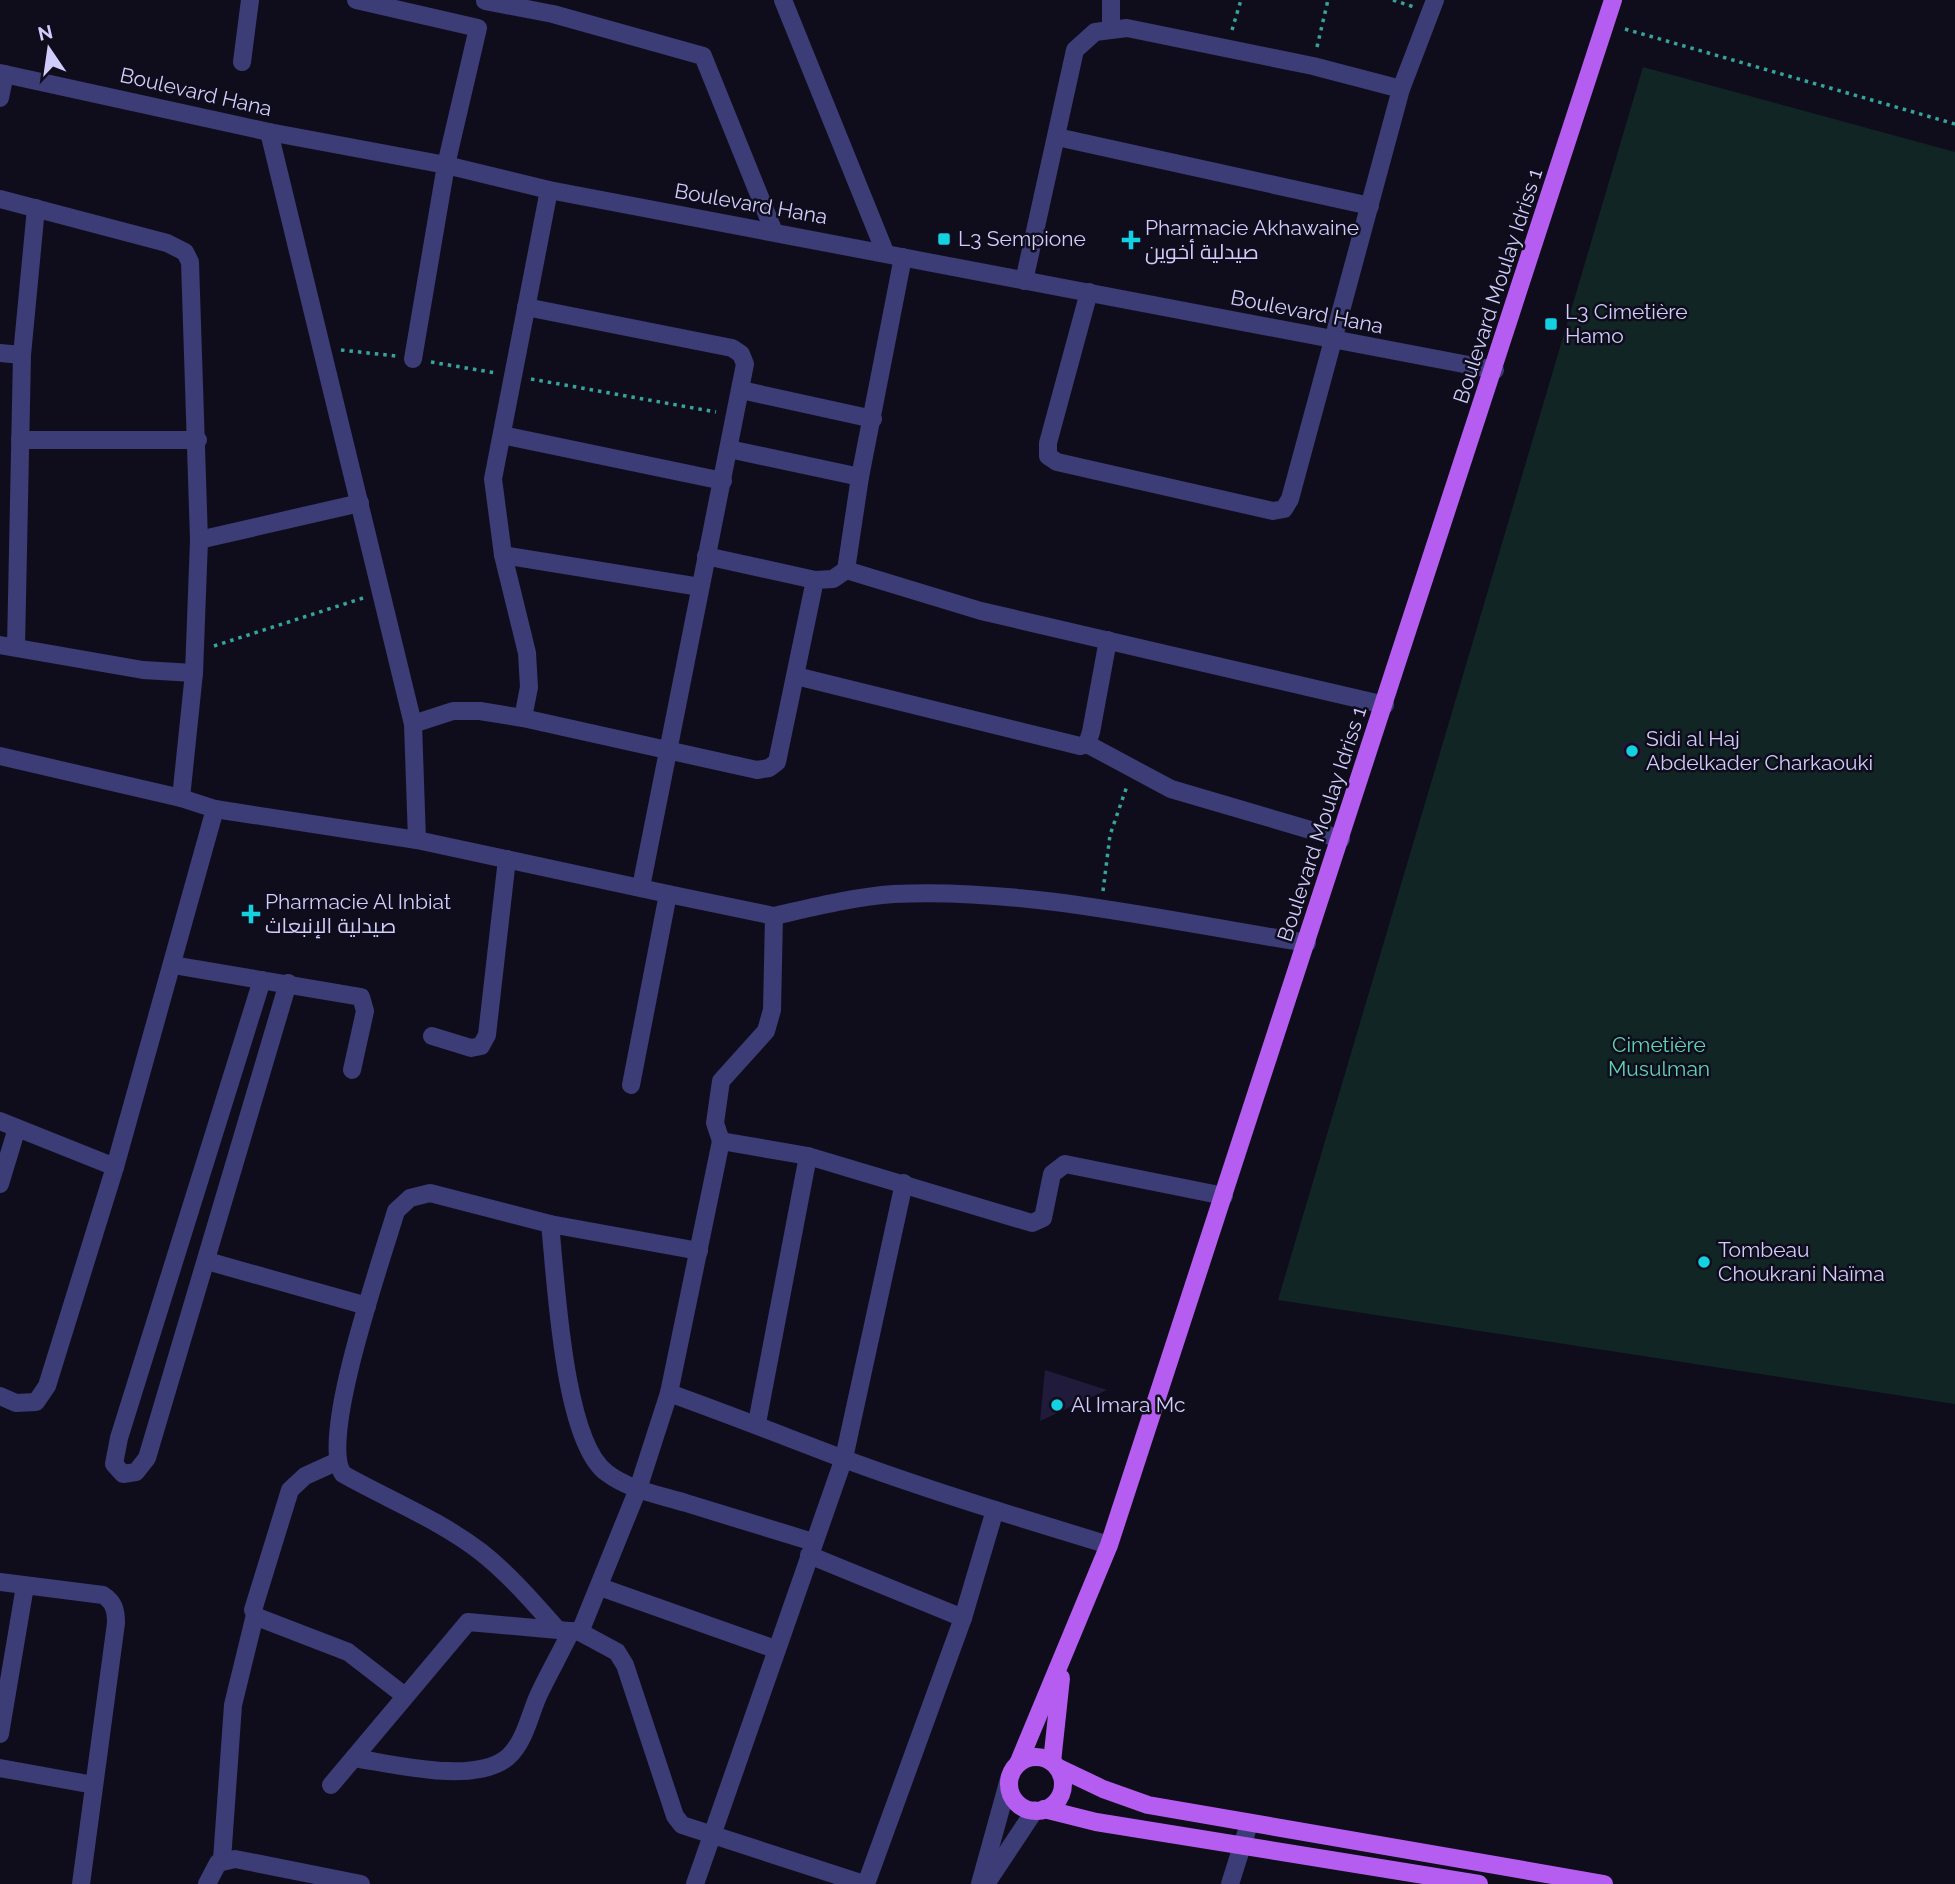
<svg xmlns="http://www.w3.org/2000/svg" width="1955" height="1884" font-family="Raleway,Cairo,sans-serif">
	<rect width="100%" height="100%" fill="#0f0d1c"/>
	<path fill="#112524" d="M1643 67 1955 152V1404L1278 1300Z"/>
	<g fill="#201b3b">
		<path d="M1641 741 1642 758 1623 760 1621 743Z"/>
		<path d="M1045 1370 1107 1390 1040 1421Z"/>
	</g>
	<g fill="none" stroke-linecap="round" stroke-linejoin="round">
		<g stroke="#37a49b" stroke-width="3.5" stroke-dasharray="3.5 5" stroke-linecap="butt">
			<path d="M1393 0 1414 7"/>
			<path d="M1625 29 1955 124"/>
			<path d="M1232 30 1241 0"/>
			<path d="M1317 47 1328 0"/>
			<path d="M341 350 396 356"/>
			<path d="M431 362 496 373"/>
			<path d="M531 379 716 412"/>
			<path d="M214 646 363 598"/>
			<path d="M1103 891 1110 835 1127 786"/>
		</g>
		<g stroke="#3c3c77" stroke-width="18">
			<path d="M356 0 478 28 446 165 413 359"/>
			<path d="M783 0 885 252"/>
			<path d="M1111 0V28"/>
			<path d="M485 1 553 14 703 56 774 232"/>
			<path d="M242 62 250 0"/>
			<path d="M0 73 269 132 446 165 549 190 1495 370"/>
			<path d="M0 98 5 74"/>
			<path d="M269 132 413 724 417 840"/>
			<path d="M1057 137 1370 206"/>
			<path d="M0 199 167 243 185 252 190 262 199 540 194 673 181 798"/>
			<path d="M1024 281 1075 50 1095 32 1127 28 1313 66 1401 89"/>
			<path d="M1089 292 1048 443V456L1057 462 1273 511 1284 509 1290 499 1401 89 1435 0"/>
			<path d="M526 307 732 348 741 354 745 364 641 887"/>
			<path d="M0 353 22 355"/>
			<path d="M741 390 873 419"/>
			<path d="M502 435 723 481"/>
			<path d="M20 440H198"/>
			<path d="M729 449 860 477"/>
			<path d="M199 540 360 503"/>
			<path d="M503 555 700 587"/>
			<path d="M706 556 815 580"/>
			<path d="M846 570 981 611 1385 705"/>
			<path d="M0 645 143 670 194 673"/>
			<path d="M16 647 22 355 36 208"/>
			<path d="M796 676 1080 746 1087 744 1091 732 1108 640"/>
			<path d="M523 718 529 687 527 653 503 555 493 479 549 190"/>
			<path d="M413 724 453 711H480L523 718 757 770 769 768 777 762 815 580 833 579 846 570 860 477 903 257"/>
			<path d="M1087 744 1171 789 1341 839"/>
			<path d="M0 756 181 798 215 809 417 840 668 894 631 1085"/>
			<path d="M668 894 774 916 772 1010 766 1031 721 1081 715 1123 721 1141"/>
			<path d="M774 916C814 907 853 897 894 894 1025 887 1177 923 1307 943"/>
			<path d="M173 965 361 997 365 1011 352 1070"/>
			<path d="M262 980 119 1438 114 1464 123 1474 136 1472 147 1458 288 983"/>
			<path d="M432 1036 471 1048 481 1046 487 1035 507 859"/>
			<path d="M0 1121 115 1167"/>
			<path d="M0 1184 17 1128"/>
			<path d="M550 1224 430 1193 410 1198 396 1211C383 1256 318 1440 343 1474 389 1500 438 1519 481 1552 509 1574 533 1602 557 1629"/>
			<path d="M699 1251 550 1224C556 1279 563 1442 607 1473 629 1490 660 1495 686 1503 729 1516 771 1529 813 1542"/>
			<path d="M207 1261 367 1306"/>
			<path d="M0 1396 16 1403 36 1402 47 1386 115 1167 215 809"/>
			<path d="M757 1423 808 1156"/>
			<path d="M338 1461 305 1476 290 1490 253 1610 257 1617 348 1652 405 1696"/>
			<path d="M1109 1545C1020 1518 931 1491 844 1459 786 1437 728 1414 669 1393L721 1141 808 1156 1032 1223 1043 1218 1052 1174 1065 1164 1224 1196"/>
			<path d="M809 1555 963 1618"/>
			<path d="M0 1582 103 1595C114 1602 116 1610 116 1623L81 1884"/>
			<path d="M600 1587 775 1649"/>
			<path d="M580 1632 617 1652 625 1665 675 1816 682 1825 864 1884"/>
			<path d="M0 1734 25 1586"/>
			<path d="M354 1758C394 1764 475 1785 508 1757 525 1742 530 1713 539 1694 549 1673 561 1652 571 1631"/>
			<path d="M0 1768 94 1785"/>
			<path d="M331 1785 468 1622 580 1632 638 1489 669 1393"/>
			<path d="M222 1860 233 1705 255 1615"/>
			<path d="M207 1884 218 1863 235 1859 361 1884"/>
			<path d="M695 1884 844 1458 904 1183"/>
			<path d="M866 1884 963 1618 995 1510"/>
			<path d="M980 1884 1009 1779"/>
			<path d="M986 1884 1035 1810"/>
			<path d="M1230 1884 1249 1824"/>
		</g>
		<g stroke="#b65df1" stroke-width="18">
			<circle cx="1036" cy="1784" r="27"/>
			<path d="M1052 1762 1061 1678"/>
			<path d="M1018 1764 1109 1545 1613 0"/>
			<path d="M1057 1767 1103 1789 1148 1805 1604 1884"/>
			<path d="M1044 1809 1096 1822 1479 1884"/>
		</g>
	</g>
	<g fill="#13d1e0" stroke="#0f0d1c" stroke-width="2.5">
		<rect x="937" y="232" width="14" height="14" rx="3.5"/>
		<path d="M1127.5 229.5h7v7h7v7h-7v7h-7v-7h-7v-7h7z"/>
		<rect x="1544" y="317" width="14" height="14" rx="3.5"/>
		<circle cx="1632" cy="751" r="7"/>
		<path d="M247.5 903.5h7v7h7v7h-7v7h-7v-7h-7v-7h7z"/>
		<circle cx="1704" cy="1262" r="7"/>
		<circle cx="1057" cy="1405" r="7"/>
	</g>
	<g text-anchor="middle" stroke-width="5" stroke-linejoin="round" paint-order="stroke">
		<g font-size="21" fill="#d0ccfb" stroke="#0f0d1c">
			<text transform="translate(196 92) rotate(13)" y="7">Boulevard Hana</text>
			<text transform="translate(751 204) rotate(10)" y="7">Boulevard Hana</text>
			<text transform="translate(1498 286) rotate(-72)" y="7">Boulevard Moulay Idriss 1</text>
			<text transform="translate(1307 312) rotate(11)" y="7">Boulevard Hana</text>
			<text transform="translate(1322 824) rotate(-72)" y="7">Boulevard Moulay Idriss 1</text>
		</g>
		<g font-size="21" fill="#d0ccfb" stroke="#0f0d1c" text-anchor="start">
			<text x="1145" y="235">Pharmacie Akhawaine<tspan x="1145" dy="24">صيدلية أخوين</tspan></text>
			<text x="958" y="246">L3 Sempione</text>
			<text x="1565" y="319">L3 Cimetière<tspan x="1565" dy="24">Hamo</tspan></text>
			<text x="1646" y="746">Sidi al Haj<tspan x="1646" dy="24">Abdelkader Charkaouki</tspan></text>
			<text x="265" y="909">Pharmacie Al Inbiat<tspan x="265" dy="24">صيدلية الإنبعاث</tspan></text>
			<text x="1718" y="1257">Tombeau<tspan x="1718" dy="24">Choukrani Naïma</tspan></text>
			<text x="1071" y="1412">Al Imara Mc</text>
		</g>
		<g font-size="21" fill="#5fd3b3" stroke="#0f0d1c">
			<text x="1659" y="1052">Cimetière<tspan x="1659" dy="24">Musulman</tspan></text>
		</g>
	</g>
	<g transform="translate(49 49) rotate(347)" stroke="#0f0d1c" stroke-width="5" paint-order="stroke">
	<path d="M0-5L12 26L0 18L-12 26Z" fill="#d0ccfb"/>
	<text y="-10" font-size="19" font-weight="bold" text-anchor="middle" fill="#d0ccfb">N</text>
	</g>
</svg>
